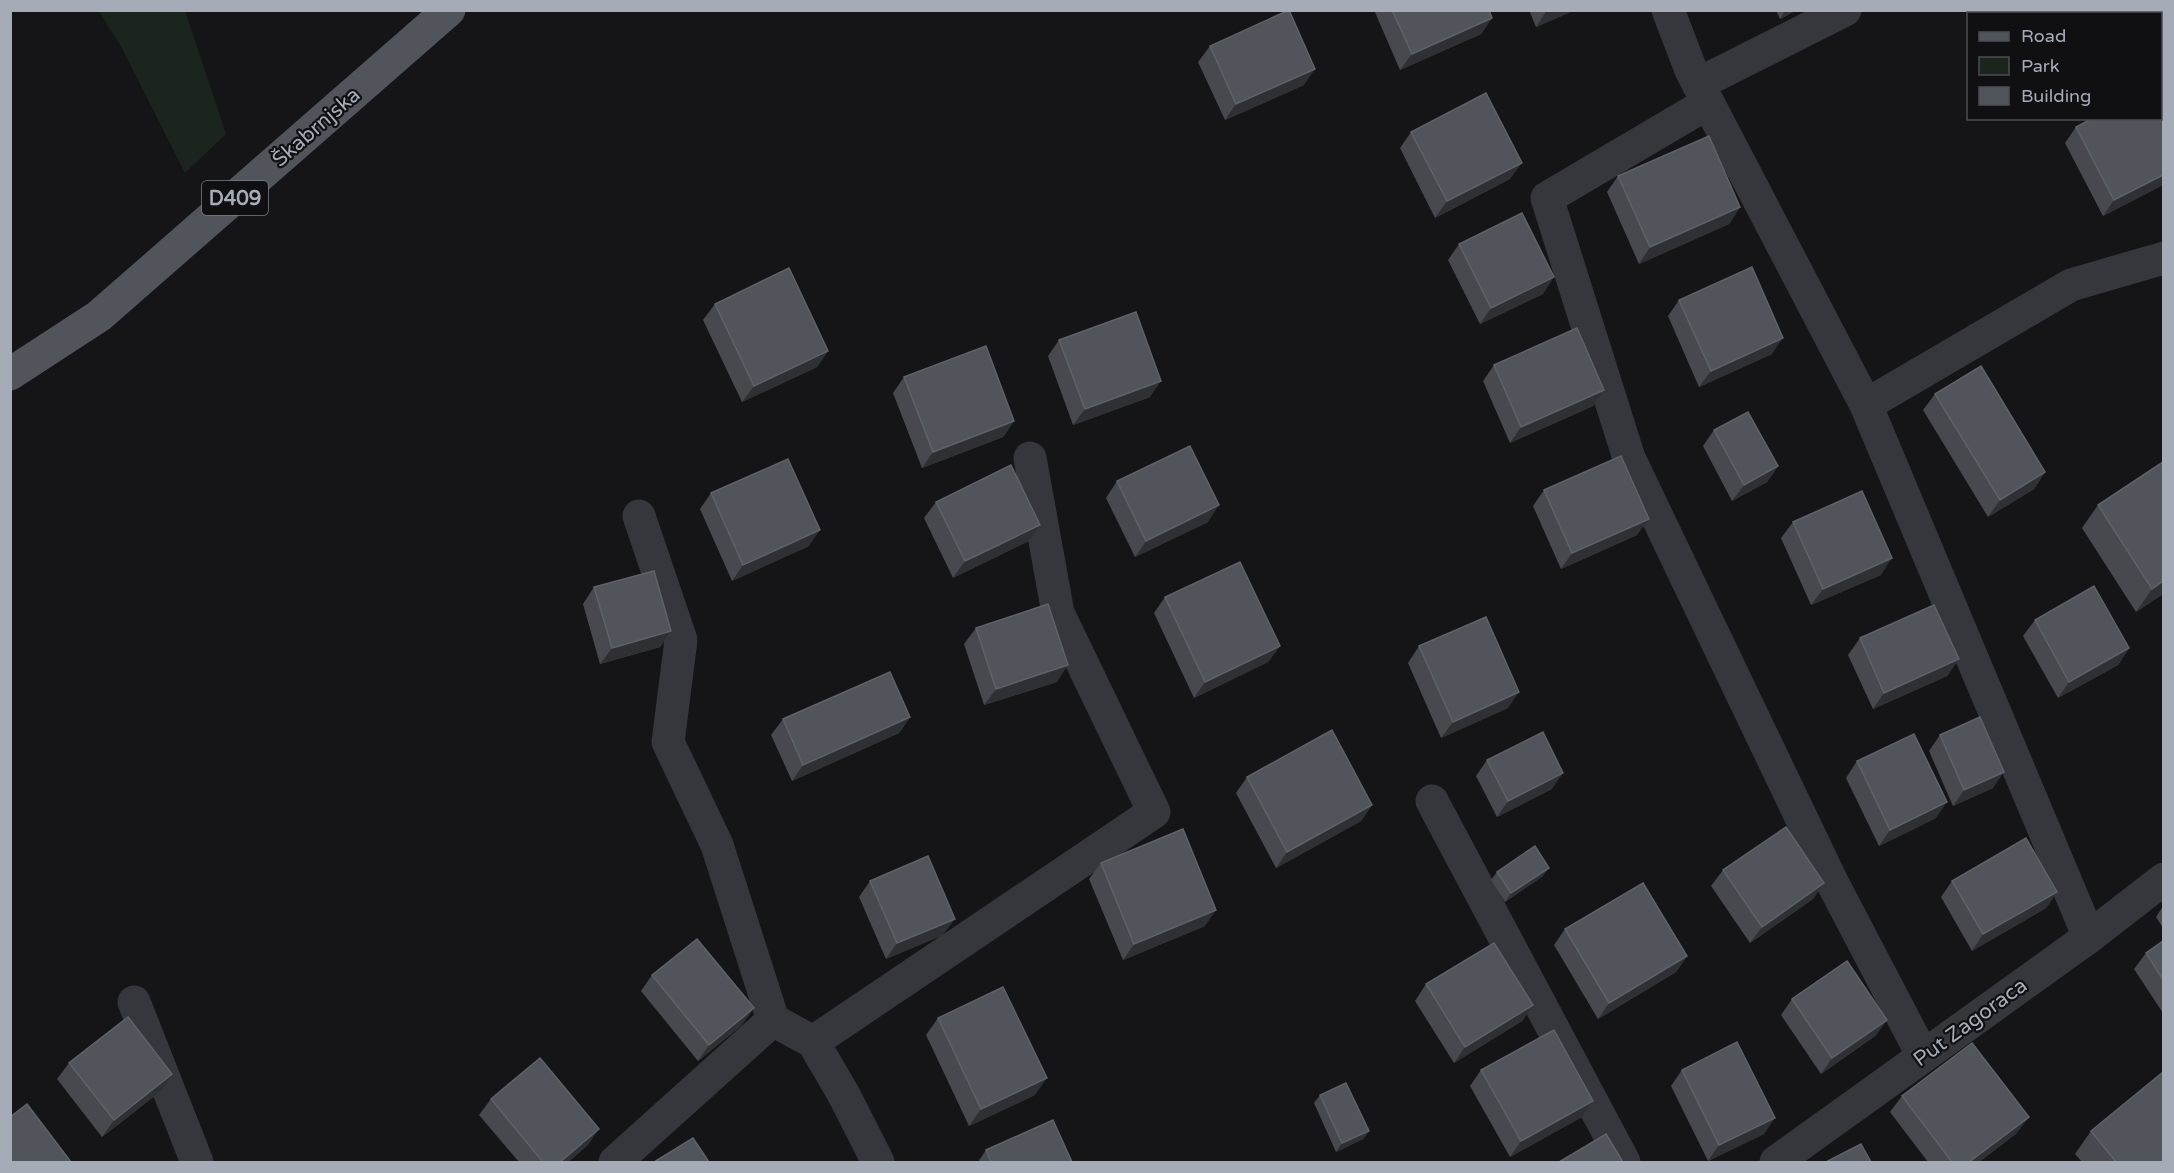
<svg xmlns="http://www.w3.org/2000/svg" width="2174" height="1173" font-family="'Varela Round',sans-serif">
	<rect width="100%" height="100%" fill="#151517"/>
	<path fill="#1c251d" d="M99 11H185L226 134 185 173 123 50Z"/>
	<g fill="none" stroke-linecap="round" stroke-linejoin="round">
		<g stroke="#35373c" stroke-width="33">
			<path d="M1668 10 1691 70 1866 405 2089 937"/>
			<path d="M1698 84 1845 10"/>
			<path d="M1708 103 1547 198 1629 458 1832 882 1923 1056"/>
			<path d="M1866 405 2071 285 2164 258"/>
			<path d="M639 516 681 640 668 742 717 845 773 1020 813 1042 844 1095 878 1162"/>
			<path d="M1432 801 1624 1162"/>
			<path d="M134 1002 197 1162"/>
			<path d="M813 1042 1154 812 1058 613 1030 458"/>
			<path d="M615 1162 773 1020"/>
			<path d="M1776 1162 2089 937 2164 879"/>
		</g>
		<path stroke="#51545b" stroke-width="33" d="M10 374 99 316 449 10"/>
	</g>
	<g fill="#47494f">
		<path d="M1374 10H1489L1492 18 1481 34 1400 70Z"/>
		<path d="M1529 10H1575L1536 27Z"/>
		<path d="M1776 10H1797L1780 19Z"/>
		<path d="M1210 46 1304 85 1225 120 1198 62Z"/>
		<path d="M2076 127 2163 185 2103 216 2065 143Z"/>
		<path d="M1411 132 1510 179 1435 218 1400 148Z"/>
		<path d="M1618 176 1740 207 1729 224 1639 264 1607 192Z"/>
		<path d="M1459 244 1543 294 1480 324 1448 260Z"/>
		<path d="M1679 300 1772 354 1699 387 1668 316Z"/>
		<path d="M715 304 828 351 817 367 742 402 703 320Z"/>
		<path d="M1059 340 1150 397 1073 425 1048 356Z"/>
		<path d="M1494 365 1604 390 1593 406 1510 443 1483 381Z"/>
		<path d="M904 377 1014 421 1003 437 922 468 893 393Z"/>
		<path d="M1935 394 2045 472 2034 489 1988 517 1923 410Z"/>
		<path d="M1714 430 1778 466 1767 482 1732 501 1703 446Z"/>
		<path d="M2163 462V594L2136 612 2082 528 2098 505Z"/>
		<path d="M1117 481 1208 522 1135 557 1106 498Z"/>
		<path d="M1544 490 1637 535 1561 569 1533 506Z"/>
		<path d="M711 493 809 546 732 581 700 509Z"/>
		<path d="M936 502 1029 541 953 578 924 518Z"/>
		<path d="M1793 522 1881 575 1811 605 1781 538Z"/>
		<path d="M594 587 671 631 660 647 600 664 583 604Z"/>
		<path d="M1165 597 1280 646 1268 662 1194 698 1154 613Z"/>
		<path d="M2035 620 2129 648 2118 665 2058 698 2023 636Z"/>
		<path d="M976 628 1057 682 984 705 964 644Z"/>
		<path d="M1860 638 1959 659 1947 676 1873 709 1848 655Z"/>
		<path d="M1419 646 1508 708 1441 738 1408 663Z"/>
		<path d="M910 717 899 733 792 781 771 735 783 719Z"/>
		<path d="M1940 735 1993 788 1953 806 1929 751Z"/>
		<path d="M1487 760 1552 789 1497 817 1476 776Z"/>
		<path d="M1857 761 1936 818 1879 846 1846 778Z"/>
		<path d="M1247 777 1372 805 1361 821 1276 868 1236 793Z"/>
		<path d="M1101 863 1205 926 1123 960 1089 879Z"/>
		<path d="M1723 870 1824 883 1813 899 1750 943 1711 886Z"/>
		<path d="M1497 872 1543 876 1505 902 1491 880Z"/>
		<path d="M870 881 943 935 886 959 859 897Z"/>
		<path d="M1952 881 2057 892 2046 908 1972 951 1941 897Z"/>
		<path d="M2163 906V928L2156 917Z"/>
		<path d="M1565 929 1687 956 1676 972 1598 1019 1554 945Z"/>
		<path d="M2163 941V1013L2134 969 2146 953Z"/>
		<path d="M652 975 742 1025 698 1061 641 991Z"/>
		<path d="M1426 984 1533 1005 1522 1021 1454 1063 1415 1001Z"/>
		<path d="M1792 999 1887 1020 1875 1036 1821 1074 1781 1015Z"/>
		<path d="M938 1018 1035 1095 969 1126 926 1035Z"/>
		<path d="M69 1063 161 1091 102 1137 57 1079Z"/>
		<path d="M1481 1070 1593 1101 1582 1117 1510 1157 1470 1086Z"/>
		<path d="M1682 1070 1764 1134 1708 1161 1671 1086Z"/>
		<path d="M1320 1095 1369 1131 1363 1139 1336 1152 1314 1103Z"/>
		<path d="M1902 1096 2017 1133 1979 1162H1928L1890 1112Z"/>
		<path d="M491 1099 588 1145 568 1162H519L479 1115Z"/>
		<path d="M2091 1131 2163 1162H2082L2075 1154Z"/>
		<path d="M986 1150 1072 1162H978Z"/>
	</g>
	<g fill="#2f3034">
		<path d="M1547 10H1575L1536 27Z"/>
		<path d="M1785 10H1797L1780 19Z"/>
		<path d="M1492 18 1481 34 1400 70 1412 54Z"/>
		<path d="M1315 69 1304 85 1225 120 1236 104Z"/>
		<path d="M1522 163 1510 179 1435 218 1447 201Z"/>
		<path d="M2163 175V185L2103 216 2114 200Z"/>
		<path d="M1740 207 1729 224 1639 264 1650 247Z"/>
		<path d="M1554 277 1543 294 1480 324 1491 308Z"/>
		<path d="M1783 338 1772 354 1699 387 1711 371Z"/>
		<path d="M828 351 817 367 742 402 754 386Z"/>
		<path d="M1161 381 1150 397 1073 425 1085 409Z"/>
		<path d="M1604 390 1593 406 1510 443 1521 427Z"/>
		<path d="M1014 421 1003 437 922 468 933 452Z"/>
		<path d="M1778 466 1767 482 1732 501 1744 485Z"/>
		<path d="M2045 472 2034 489 1988 517 2000 500Z"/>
		<path d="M1219 505 1208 522 1135 557 1146 541Z"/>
		<path d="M1649 519 1637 535 1561 569 1572 553Z"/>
		<path d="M1040 525 1029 541 953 578 965 561Z"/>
		<path d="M820 530 809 546 732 581 743 565Z"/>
		<path d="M1892 558 1881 575 1811 605 1823 589Z"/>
		<path d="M2163 581V594L2136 612 2152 589Z"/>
		<path d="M671 631 660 647 600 664 612 648Z"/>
		<path d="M1280 646 1268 662 1194 698 1205 682Z"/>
		<path d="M2129 648 2118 665 2058 698 2069 682Z"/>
		<path d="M1959 659 1947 676 1873 709 1884 693Z"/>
		<path d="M1068 665 1057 682 984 705 996 689Z"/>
		<path d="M1519 692 1508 708 1441 738 1453 722Z"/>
		<path d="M910 717 899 733 792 781 803 765Z"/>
		<path d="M2004 772 1993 788 1953 806 1964 790Z"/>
		<path d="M1563 773 1552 789 1497 817 1508 801Z"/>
		<path d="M1947 802 1936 818 1879 846 1890 830Z"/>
		<path d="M1372 805 1361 821 1276 868 1287 852Z"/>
		<path d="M1549 868 1543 876 1505 902 1511 893Z"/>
		<path d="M1824 883 1813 899 1750 943 1762 927Z"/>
		<path d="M2057 892 2046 908 1972 951 1983 934Z"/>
		<path d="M1216 910 1205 926 1123 960 1134 944Z"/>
		<path d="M955 919 943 935 886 959 897 943Z"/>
		<path d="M1687 956 1676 972 1598 1019 1609 1003Z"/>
		<path d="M1533 1005 1522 1021 1454 1063 1465 1047Z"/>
		<path d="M754 1008 742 1025 698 1061 709 1045Z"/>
		<path d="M1887 1020 1875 1036 1821 1074 1832 1058Z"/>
		<path d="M172 1074 161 1091 102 1137 114 1120Z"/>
		<path d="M1047 1078 1035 1095 969 1126 981 1109Z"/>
		<path d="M1593 1101 1582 1117 1510 1157 1521 1141Z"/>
		<path d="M2029 1117 2017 1133 1979 1162H1969Z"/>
		<path d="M1775 1118 1764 1134 1708 1161 1719 1145Z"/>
		<path d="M599 1129 588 1145 568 1162H560Z"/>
		<path d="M1369 1131 1363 1139 1336 1152 1342 1143Z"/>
	</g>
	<g fill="#51545a" stroke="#5e6269" stroke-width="1.5">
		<path d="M1289 10 1315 69 1236 104 1210 46Z"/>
		<path d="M1392 10H1489L1492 18 1412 54Z"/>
		<path d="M2160 91 2163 97V175L2114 200 2076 127 2093 118H2160Z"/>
		<path d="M1486 93 1522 163 1447 201 1411 132Z"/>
		<path d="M1709 136 1740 207 1650 247 1618 176Z"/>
		<path d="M1522 213 1554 277 1491 308 1459 244Z"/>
		<path d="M1752 267 1783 338 1711 371 1679 300Z"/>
		<path d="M789 268 828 351 754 386 715 304Z"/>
		<path d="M1136 312 1161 381 1085 409 1059 340Z"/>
		<path d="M1577 328 1604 390 1521 427 1494 365Z"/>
		<path d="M986 346 1014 421 933 452 904 377Z"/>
		<path d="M1981 366 2045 472 2000 500 1935 394Z"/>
		<path d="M1748 412 1778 466 1744 485 1714 430Z"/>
		<path d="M1190 446 1219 505 1146 541 1117 481Z"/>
		<path d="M1621 456 1649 519 1572 553 1544 490Z"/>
		<path d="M788 459 820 530 743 565 711 493Z"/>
		<path d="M2163 462V581L2152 589 2098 505Z"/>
		<path d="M1011 465 1040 525 965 561 936 502Z"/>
		<path d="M1862 491 1892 558 1823 589 1793 522Z"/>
		<path d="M1240 562 1280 646 1205 682 1165 597Z"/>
		<path d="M654 571 671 631 612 648 594 587Z"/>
		<path d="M2094 586 2129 648 2069 682 2035 620Z"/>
		<path d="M1048 604 1068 665 996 689 976 628Z"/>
		<path d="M1934 605 1959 659 1884 693 1860 638Z"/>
		<path d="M1486 617 1519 692 1453 722 1419 646Z"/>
		<path d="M890 672 910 717 803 765 783 719Z"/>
		<path d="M1980 717 2004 772 1964 790 1940 735Z"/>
		<path d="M1332 730 1372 805 1287 852 1247 777Z"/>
		<path d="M1543 732 1563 773 1508 801 1487 760Z"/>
		<path d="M1914 734 1947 802 1890 830 1857 761Z"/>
		<path d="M1786 827 1824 883 1762 927 1723 870Z"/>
		<path d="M1183 829 1216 910 1134 944 1101 863Z"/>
		<path d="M2026 838 2057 892 1983 934 1952 881Z"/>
		<path d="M1535 846 1549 868 1511 893 1497 872Z"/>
		<path d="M928 856 955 919 897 943 870 881Z"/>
		<path d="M1643 883 1687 956 1609 1003 1565 929Z"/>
		<path d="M697 939 754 1008 709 1045 652 975Z"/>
		<path d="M2163 941V980L2146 953Z"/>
		<path d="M1494 943 1533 1005 1465 1047 1426 984Z"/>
		<path d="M1847 961 1887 1020 1832 1058 1792 999Z"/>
		<path d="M1003 987 1047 1078 981 1109 938 1018Z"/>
		<path d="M128 1017 172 1074 114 1120 69 1063Z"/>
		<path d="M1554 1030 1593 1101 1521 1141 1481 1070Z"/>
		<path d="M1737 1042 1775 1118 1719 1145 1682 1070Z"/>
		<path d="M1972 1043 2029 1117 1969 1162H1952L1902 1096Z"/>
		<path d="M540 1058 599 1129 560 1162H543L491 1099Z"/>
		<path d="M2163 1072V1162H2116L2091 1131Z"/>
		<path d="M1346 1083 1369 1131 1342 1143 1320 1095Z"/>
		<path d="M27 1104 71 1162H10V1117Z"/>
		<path d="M1053 1120 1072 1162H991L986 1150Z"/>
		<path d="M1606 1134 1623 1162H1559Z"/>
		<path d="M693 1138 709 1162H654Z"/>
		<path d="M1861 1144 1871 1162H1826Z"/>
	</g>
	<g text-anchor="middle" stroke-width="4.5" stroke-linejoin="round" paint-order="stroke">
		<rect fill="#101012" stroke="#787d86" stroke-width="1.5" x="202" y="181" width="66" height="34" rx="4.5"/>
		<g font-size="20" font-weight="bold" fill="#a5acb8">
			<text x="235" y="205">D409</text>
		</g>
		<g font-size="21" fill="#a5acb8" stroke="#101012">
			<text transform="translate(316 127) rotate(-41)" y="7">Škabrnjska</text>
			<text transform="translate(1970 1022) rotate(-36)" y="7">Put Zagoraca</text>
		</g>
	</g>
	<rect width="2174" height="1173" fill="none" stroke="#a5acb8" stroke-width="24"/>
	<rect x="1967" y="12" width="195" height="108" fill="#101012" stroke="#4c4e54" stroke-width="1.5"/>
	<rect x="1979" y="32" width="30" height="9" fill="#51545b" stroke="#4c4e54" stroke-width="1.5"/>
	<text x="2021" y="42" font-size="18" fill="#a5acb8">Road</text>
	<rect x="1979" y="57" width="30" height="18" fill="#1c251d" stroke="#4c4e54" stroke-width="1.5"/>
	<text x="2021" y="72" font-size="18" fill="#a5acb8">Park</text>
	<rect x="1979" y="87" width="30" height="18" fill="#51545a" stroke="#4c4e54" stroke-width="1.5"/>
	<text x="2021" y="102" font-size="18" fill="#a5acb8">Building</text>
</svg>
